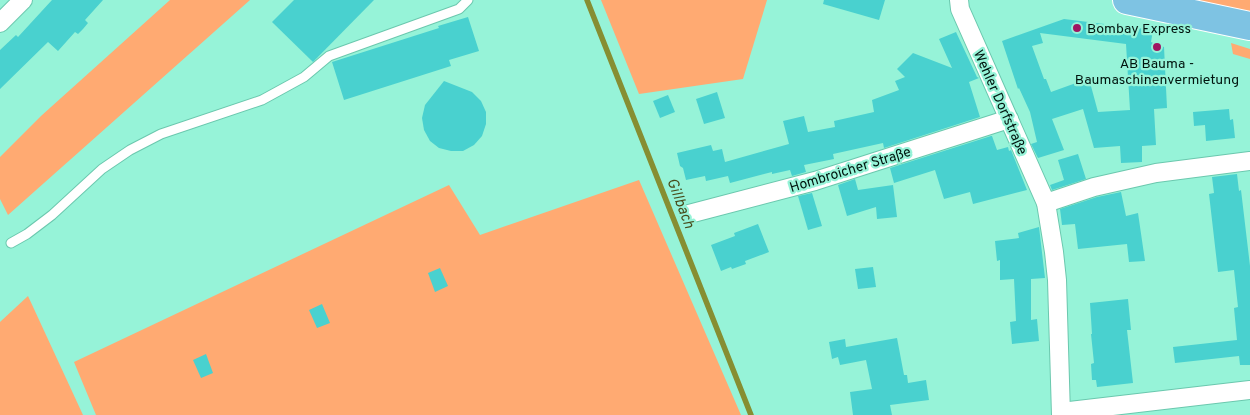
<svg xmlns="http://www.w3.org/2000/svg" width="1250" height="415" font-family="Overpass,sans-serif">
	<rect width="100%" height="100%" fill="#96f3d8"/>
	<g fill="#ffaa72">
		<path d="M170 0H250L8 215 0 199V157L41 116Z"/>
		<path d="M601 0H767L743 79 639 94Z"/>
		<path d="M1188 0H1250V14Z"/>
		<path d="M1231 43 1250 49V59L1233 54Z"/>
		<path d="M639 180 741 415H96L74 362 449 185 480 235Z"/>
		<path d="M28 296 83 415H0V322Z"/>
	</g>
	<g fill="none" stroke-linecap="round" stroke-linejoin="round">
		<path stroke="#868e32" stroke-width="5.5" d="M587 0 751 415"/>
	</g>
	<g fill="#49d1cf" fill-rule="evenodd">
		<path d="M52 0H103L85 20 88 23 83 29 78 34 75 32 58 51 48 42 0 89V50L16 35 18 37Z"/>
		<path d="M294 0H374L313 62 272 22Z"/>
		<path d="M824 0H885L879 20 823 4Z"/>
		<path d="M468 17 479 51 449 60 451 66 344 100 332 62 439 28 438 26Z"/>
		<path d="M1064 19 1153 30 1151 42 1164 47 1167 108 1154 109 1156 145 1142 146V162L1121 163 1120 146 1094 148 1083 109 1052 119 1064 150 1038 158 1031 144 1037 142 1030 112 1019 88 1018 89 1002 41ZM1040 33 1126 44 1130 110 1098 112 1088 75 1075 79 1076 83 1051 92 1046 79H1044L1032 46 1043 43Z"/>
		<path d="M956 32 977 77 979 78 969 82 980 117 884 148 883 143 833 154 834 159 804 165 806 172 792 176 790 170 772 174V172L730 183 728 176 706 181 705 176 686 180 683 168 680 166 677 153 711 145 713 151 722 149 725 162 789 144 783 121 804 116 808 132 835 127 834 121 874 112 872 100 899 90 895 81 905 77 897 69 913 53 952 68 939 39Z"/>
		<path d="M444 81 472 92 481 101 486 112V124L482 136 474 145 463 151H451L439 148 430 141 424 130 422 118 425 105Z"/>
		<path d="M717 92 725 118 704 124 696 99Z"/>
		<path d="M668 95 675 112 660 118 653 101Z"/>
		<path d="M1229 109 1230 120 1233 119 1235 138 1206 141 1205 125 1194 126 1193 112Z"/>
		<path d="M991 136H992L997 150 1008 147 1009 151 1011 150 1027 190 973 204 970 192 944 199 935 170 894 183 890 168Z"/>
		<path d="M1078 154 1086 179 1052 190 1050 185 1064 180 1058 160Z"/>
		<path d="M1237 174 1239 191 1241 190 1250 266V365H1240L1239 356 1175 363 1173 347 1237 340 1234 308 1238 307 1234 270 1218 272 1209 194 1214 193 1212 177Z"/>
		<path d="M855 179 858 190 893 185 897 217 877 219 876 207 847 216 838 185Z"/>
		<path d="M1121 192 1126 216 1138 213 1145 261 1129 262 1127 244 1078 249 1075 224 1062 225 1060 209 1097 197Z"/>
		<path d="M812 193 822 226 808 230 798 196Z"/>
		<path d="M758 224 769 252 745 261 746 264 732 269 731 267 721 271 711 245 735 236 734 233Z"/>
		<path d="M1039 227 1045 278 1031 279V320L1037 319 1039 341 1012 344 1010 322 1016 321 1014 279 1000 280V260L997 261 995 241 1019 238 1018 233Z"/>
		<path d="M873 267 876 287 858 289 855 269Z"/>
		<path d="M440 268 448 286 435 292 428 273Z"/>
		<path d="M1128 299 1131 330H1127L1133 383 1097 387 1096 380H1092L1091 364 1094 363 1091 334H1092L1090 303Z"/>
		<path d="M322 304 330 323 317 328 309 310Z"/>
		<path d="M897 338 904 375H907L908 383 926 380 929 400 890 405 892 415H853L850 392 872 389 866 360 840 365 838 357 832 359 829 342 845 339 846 347Z"/>
		<path d="M206 354 213 373 201 378 193 360Z"/>
	</g>
	<g fill="none" stroke-linecap="round" stroke-linejoin="round">
		<defs>
			<path id="service" d="M11 243 27 234 52 215 102 169 130 150 161 134 262 100 304 77 329 56 459 9 468 0"/>
			<g id="minor">
				<path d="M959 0 960 9 1046 203 1054 252 1057 280 1061 415"/>
				<path d="M0 23 23 0"/>
				<path d="M1046 203 1094 187 1156 173 1250 161"/>
				<path d="M689 214 815 181 1009 119"/>
				<path d="M1061 412 1250 390"/>
			</g>
			<path id="primary" d="M1127 0 1250 26"/>
		</defs>
		<use href="#service" stroke="#6bc8ae" stroke-width="11"/>
		<use href="#minor" stroke="#6bc8ae" stroke-width="20"/>
		<use href="#primary" stroke="#fff" stroke-width="30"/>
		<use href="#service" stroke="#fff" stroke-width="9"/>
		<use href="#minor" stroke="#fff" stroke-width="18"/>
		<use href="#primary" stroke="#7ec3e3" stroke-width="28"/>
	</g>
	<g fill="#9f1562" stroke="#96f3d8" stroke-width="2">
		<circle cx="1077" cy="28" r="5"/>
		<circle cx="1157" cy="47" r="5"/>
	</g>
	<g text-anchor="middle" stroke-width="4.5" stroke-linejoin="round" paint-order="stroke">
		<g font-size="14" fill="#00140e" stroke="#96f3d8" text-anchor="start">
			<text x="1087" y="33">Bombay Express</text>
			<text x="1157" y="68" text-anchor="middle">AB Bauma -<tspan x="1157" dy="16">Baumaschinenvermietung</tspan></text>
		</g>
		<g font-size="14" fill="#00140e" stroke="#96f3d8">
			<text transform="translate(1001 102) rotate(66)" y="5">Wehler Dorfstraße</text>
			<text transform="translate(850 169) rotate(-17)" y="5">Hombroicher Straße</text>
		</g>
		<g font-size="15" font-style="italic" fill="#474b1b" stroke="#96f3d8">
			<text transform="translate(681 203) rotate(69)" y="5">Gillbach</text>
		</g>
	</g>
</svg>
